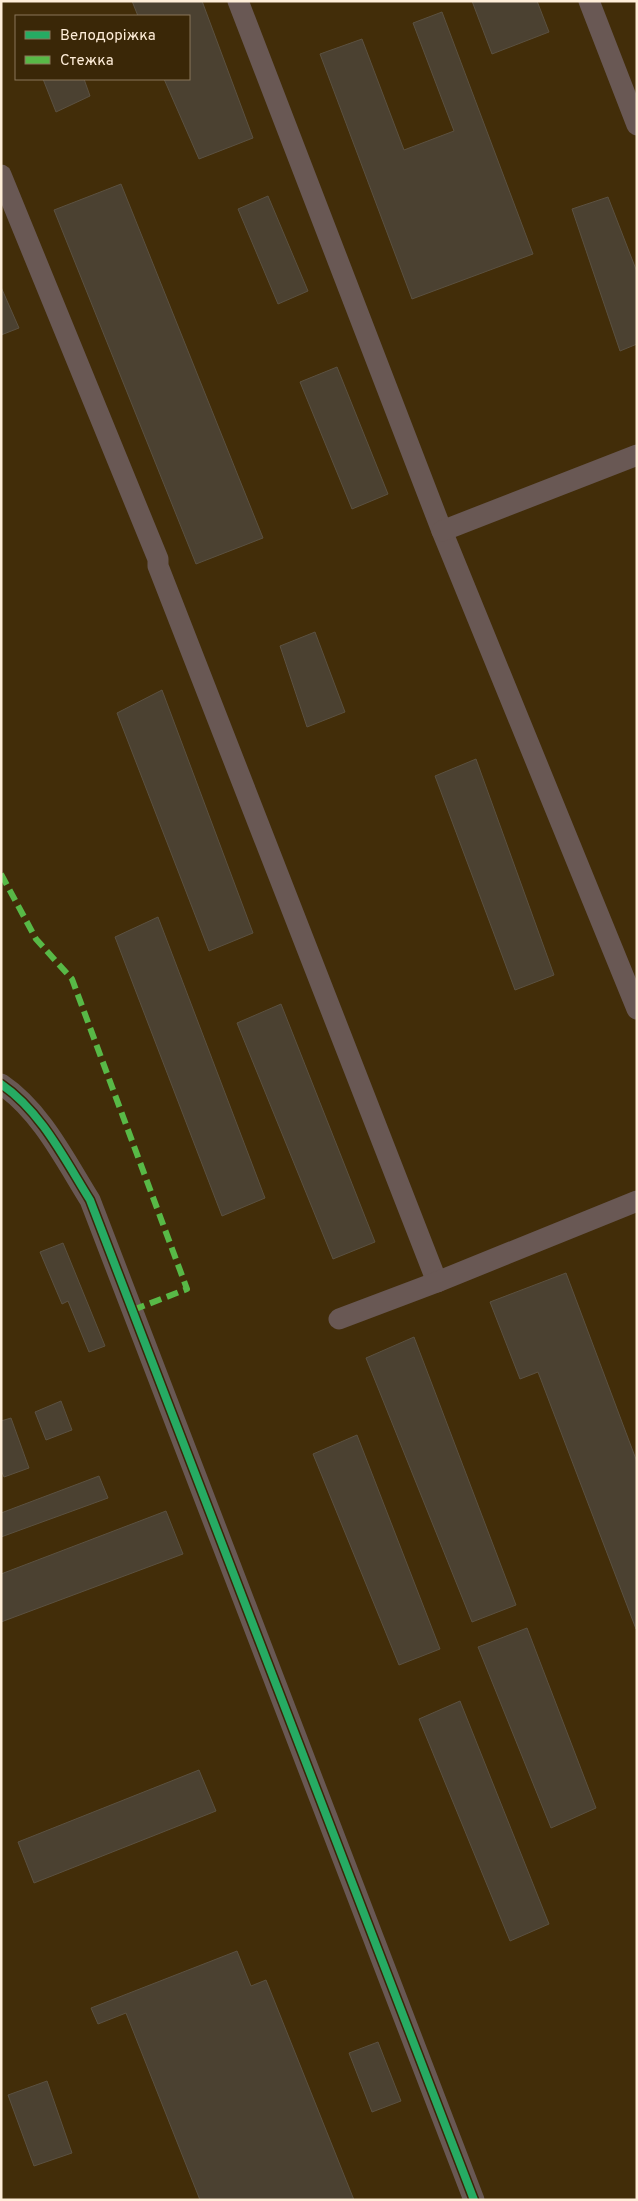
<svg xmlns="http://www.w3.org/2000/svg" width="638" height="2201" font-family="Overpass,sans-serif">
	<rect width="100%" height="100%" fill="#2e2413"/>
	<path fill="#422d09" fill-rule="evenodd" d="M1 1H637V2200H1ZM16 16H189V79H16Z"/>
	<g fill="#4b4131" stroke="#5b5141">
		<path d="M132 1H202L253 138 199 159 164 79H189V16H138Z"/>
		<path d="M472 1H537L549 32 492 54Z"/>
		<path d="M442 12 533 254 412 299 320 54 362 39 404 150 454 131 413 23Z"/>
		<path d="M43 79H84L90 96 56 112Z"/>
		<path d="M121 184 263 538 196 564 54 210Z"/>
		<path d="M268 196 308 291 278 304 238 209Z"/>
		<path d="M608 197 637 272V344L620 351 572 209Z"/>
		<path d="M1 287 19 328 1 335Z"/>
		<path d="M337 367 388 494 352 509 300 382Z"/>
		<path d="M315 632 345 712 307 727 280 646Z"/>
		<path d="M162 690 253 933 209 951 117 713Z"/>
		<path d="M476 759 554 975 515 990 435 776Z"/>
		<path d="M158 917 265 1198 222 1216 115 937Z"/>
		<path d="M281 1004 375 1242 333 1259 237 1023Z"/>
		<path d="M63 1243 105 1346 89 1352 68 1301 62 1304 40 1252Z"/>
		<path d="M566 1273 637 1462 636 1629 538 1372 520 1379 490 1302Z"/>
		<path d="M414 1337 516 1605 472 1622 366 1358Z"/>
		<path d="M61 1401 72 1430 46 1440 35 1412Z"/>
		<path d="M11 1418 29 1468 4 1477 1 1470V1421Z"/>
		<path d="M357 1435 440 1649 399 1665 313 1454Z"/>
		<path d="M99 1476 108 1498 1 1537V1513Z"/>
		<path d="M166 1511 183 1554 1 1622V1574Z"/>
		<path d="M527 1628 596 1808 551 1828 478 1647Z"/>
		<path d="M460 1701 549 1924 510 1941 419 1719Z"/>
		<path d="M199 1770 216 1811 34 1883 18 1842Z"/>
		<path d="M237 1951 251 1986 266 1980 354 2200H200L126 2013 98 2024 91 2008Z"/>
		<path d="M378 2042 401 2101 372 2112 349 2053Z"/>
		<path d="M47 2081 72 2153 34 2166 8 2095Z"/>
	</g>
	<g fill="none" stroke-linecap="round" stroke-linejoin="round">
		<g stroke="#695854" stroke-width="21">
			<path d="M238 1 442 531 637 1009"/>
			<path d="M589 1 637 125"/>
			<path d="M1 175 158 559V566L437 1282"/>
			<path d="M442 531 637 455"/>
			<path d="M1 1084C41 1111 65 1160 90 1200L474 2200"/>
			<path d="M339 1319 437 1282 637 1201"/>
		</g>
		<path stroke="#58b947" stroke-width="6" stroke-dasharray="12 6" stroke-linecap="butt" d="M1 874 36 939 72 979 187 1289 133 1310"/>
		<defs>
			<path id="cycleway" d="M1 1084C41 1111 65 1160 90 1200L474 2200"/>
		</defs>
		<use href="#cycleway" stroke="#3a2707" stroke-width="11"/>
		<use href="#cycleway" stroke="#26ab63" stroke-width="8"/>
	</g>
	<rect width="638" height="2201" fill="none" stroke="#ffeed9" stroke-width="5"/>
	<rect x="15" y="15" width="175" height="65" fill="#3a2707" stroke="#89775b"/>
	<rect x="25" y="31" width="25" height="8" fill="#26ab63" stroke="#89775b"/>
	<text x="60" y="40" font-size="15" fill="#ffeed9">Велодоріжка</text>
	<rect x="25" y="56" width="25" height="8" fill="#58b947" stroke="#89775b"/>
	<text x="60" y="65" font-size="15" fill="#ffeed9">Стежка</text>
</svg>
